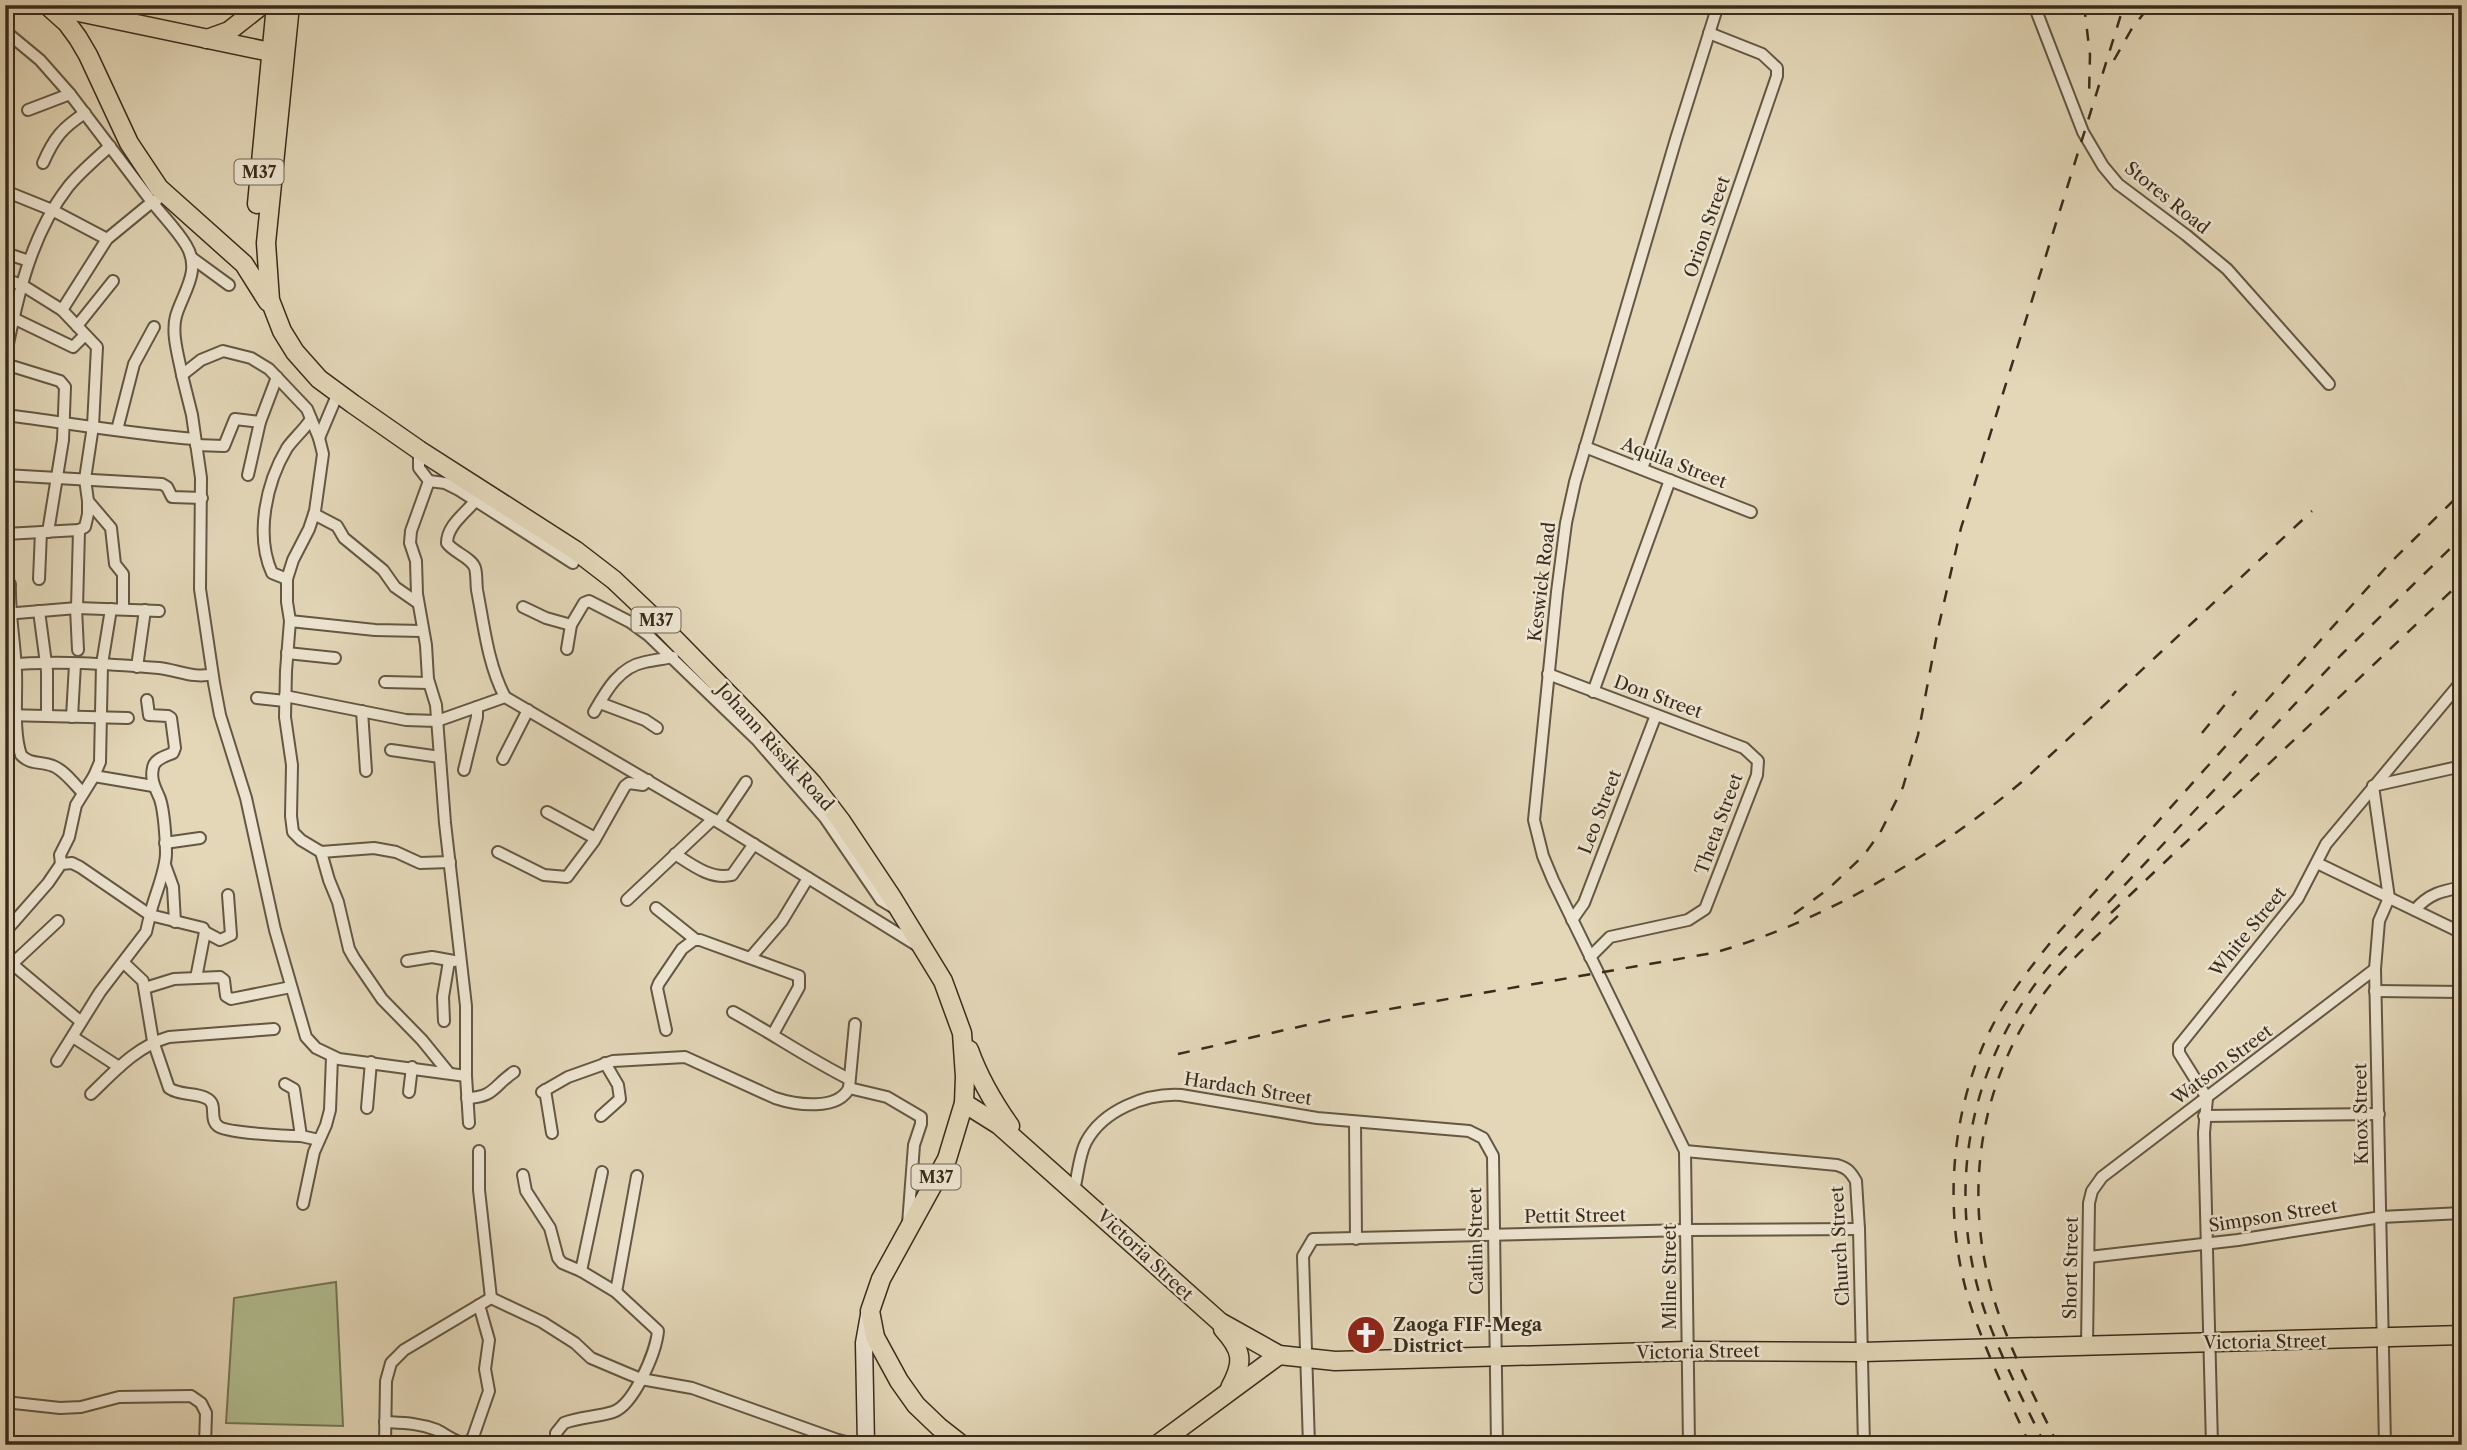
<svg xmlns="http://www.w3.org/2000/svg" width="2467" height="1450" font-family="'Libre Caslon Text',serif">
	<rect width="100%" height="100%" fill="#e3d7b8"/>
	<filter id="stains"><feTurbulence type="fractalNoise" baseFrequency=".00286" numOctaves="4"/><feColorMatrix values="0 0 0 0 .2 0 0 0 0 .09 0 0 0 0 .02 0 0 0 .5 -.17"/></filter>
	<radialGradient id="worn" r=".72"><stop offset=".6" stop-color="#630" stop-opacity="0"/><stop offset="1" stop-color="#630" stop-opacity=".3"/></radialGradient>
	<path fill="#b1bf91" stroke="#757656" stroke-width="2" d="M336 1282 343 1426 226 1423 234 1298Z"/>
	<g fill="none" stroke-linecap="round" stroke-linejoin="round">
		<defs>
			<g id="street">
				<path d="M2034 5 2083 132 2103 166 2118 184 2186 235 2227 269 2329 384"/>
				<path d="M5 31 40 60 70 94 152 202 157 200"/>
				<path d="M28 110 70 94"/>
				<path d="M43 163C54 138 62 128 85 113"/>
				<path d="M5 191 52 210 107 239"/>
				<path d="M5 253 29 261"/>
				<path d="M192 258 229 285"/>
				<path d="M5 279 22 285 62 310 107 239 152 202C163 216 177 230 186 245 202 271 183 292 176 316 171 334 179 358 182 375"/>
				<path d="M62 310 97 347 93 426 85 479 88 501 111 528 115 564 123 574V609"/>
				<path d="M13 318 73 347 85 335"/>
				<path d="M77 326 113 281"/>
				<path d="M5 358C17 299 30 236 68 187 80 172 96 159 110 146"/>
				<path d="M5 364 60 381 65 387 63 440 48 532"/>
				<path d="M5 415C69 423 132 434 195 439"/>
				<path d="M117 430 134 364 154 327"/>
				<path d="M319 438 338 393"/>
				<path d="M196 445 224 446 235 419 260 422"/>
				<path d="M1585 447 1751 512"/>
				<path d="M419 450V468L429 481 411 531 410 543 416 561 417 594 426 645 428 679 436 705 445 823 466 1006V1076L469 1123"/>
				<path d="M1642 469 1777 76V68L1762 54 1709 33"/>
				<path d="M5 475 162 484 167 487 172 497 202 498"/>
				<path d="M248 475 260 422 277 377"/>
				<path d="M429 481 445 483 459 490 573 563"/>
				<path d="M476 500C466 513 447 525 447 543 453 552 472 558 475 568 477 575 476 583 477 590 484 626 488 665 505 697"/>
				<path d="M314 514 337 526 344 538 383 570 395 587 418 603"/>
				<path d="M5 534 79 530 85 527 88 514V503"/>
				<path d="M39 579 41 532"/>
				<path d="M287 579 272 573C255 535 266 483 287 448 294 438 304 430 311 419"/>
				<path d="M10 584C9 614 15 642 16 672 17 697 13 732 21 755 30 765 41 761 53 766 64 770 75 785 83 793"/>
				<path d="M523 607 546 618 571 625"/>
				<path d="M76 608 78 650"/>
				<path d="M77 608 79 530"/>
				<path d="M39 611 47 671V716"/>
				<path d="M5 614 77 608 159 611"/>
				<path d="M290 621 375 630 422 631"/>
				<path d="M567 649 571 625 584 603 589 601 630 622 648 635 757 740 825 818 881 900 896 909"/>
				<path d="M287 653 335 658"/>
				<path d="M5 665C56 660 108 664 159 668 177 670 195 679 212 674"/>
				<path d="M137 667 145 610"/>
				<path d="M1548 674 1744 748 1758 761 1757 775 1705 909 1688 920 1610 937 1590 957"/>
				<path d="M385 682 429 683"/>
				<path d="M1593 692 1670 480"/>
				<path d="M285 696 406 720 437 721 505 697 713 819 918 946"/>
				<path d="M257 698 285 701"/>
				<path d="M147 700 149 715 168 716 171 718 175 748 173 753C166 756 154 759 153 768 150 780 156 789 160 799 164 811 166 839 166 853 166 872 154 896 150 915L203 928 205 932 196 978"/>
				<path d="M600 703 645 720 657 728"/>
				<path d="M362 711 366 771"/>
				<path d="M594 712C606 691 619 667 645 662 654 660 663 659 673 657"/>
				<path d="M5 715 128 718"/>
				<path d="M72 717 75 664"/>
				<path d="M391 750 440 757"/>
				<path d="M503 759 528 710"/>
				<path d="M464 770 477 717V707"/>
				<path d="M94 776 153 786"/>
				<path d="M2373 786 2389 898 2379 921 2375 969 2385 1445"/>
				<path d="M2373 786 2462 766"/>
				<path d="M547 812 595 838"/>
				<path d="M719 822 746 782"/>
				<path d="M165 843 200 838"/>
				<path d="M321 852 329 880 338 902 349 949 354 958 382 999 422 1040 448 1072"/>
				<path d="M498 852 544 875 567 877 594 841 625 786 629 783 643 785 648 780"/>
				<path d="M675 854C692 865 711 880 732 875L754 844"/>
				<path d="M450 862 420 863 396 852 374 848 321 852 301 840 293 832 291 816 292 765 285 717 286 671 290 621 287 602V579L293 560 309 529 315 511 323 454 319 438 307 409 269 369 251 358 223 351 201 360 182 375 192 415 201 478 200 589 214 683 220 715 246 798 275 930 306 1037 316 1048 339 1059 466 1076"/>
				<path d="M2317 863 2462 933"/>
				<path d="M61 864 60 855 69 837 76 805 94 776 100 762 102 664 111 609"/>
				<path d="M165 865 173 887 175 922"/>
				<path d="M627 900 713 819"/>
				<path d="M656 908 696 940"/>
				<path d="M2415 910C2428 894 2442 891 2462 887"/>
				<path d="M1572 920 1584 903 1656 715"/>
				<path d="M5 932 48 883 61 864 72 863 80 867 150 915 146 932 100 992 57 1061"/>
				<path d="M205 932 220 940 231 935 228 895"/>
				<path d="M751 957 782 921 808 878"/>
				<path d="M5 958 80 1021"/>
				<path d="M407 961 432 957 454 961"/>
				<path d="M124 963 143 981 153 1041 169 1088C180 1096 194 1092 206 1098 219 1104 208 1118 218 1126 225 1133 288 1136 301 1136"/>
				<path d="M12 964 58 921"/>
				<path d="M145 988 174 979 220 977 224 980 226 996 231 999 291 987"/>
				<path d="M2375 991 2462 992"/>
				<path d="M733 1012C773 1034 809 1059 849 1079"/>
				<path d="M444 1021 443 997 449 961"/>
				<path d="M666 1030 657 988 659 983 682 949 694 940H700L799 976V987L773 1034"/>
				<path d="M73 1037 119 1067"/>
				<path d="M285 1084 294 1089 301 1136 319 1140"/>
				<path d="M849 1088 887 1097 921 1117V1124L914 1145 908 1224"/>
				<path d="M545 1090 552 1133"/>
				<path d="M409 1092 412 1067"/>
				<path d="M542 1092 568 1077 613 1061 685 1057 775 1098C796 1105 838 1111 849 1088L855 1024"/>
				<path d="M91 1094C114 1072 137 1046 169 1037L274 1029"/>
				<path d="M467 1098C495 1097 493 1086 514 1072"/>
				<path d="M2207 1098 2179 1053V1046L2298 898 2326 844 2462 681"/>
				<path d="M2207 1098 2204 1133 2212 1445"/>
				<path d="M367 1108 371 1062"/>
				<path d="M601 1116 620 1099 618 1085 605 1063"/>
				<path d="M2204 1116 2379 1114"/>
				<path d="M1355 1122 1356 1239"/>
				<path d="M479 1151V1190L491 1298"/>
				<path d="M1685 1151 1837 1165C1847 1168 1850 1171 1856 1181L1859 1229 1864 1445"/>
				<path d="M523 1175 526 1191 550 1228 558 1258 562 1263 581 1271 616 1292 658 1331C656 1352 634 1405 613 1412 597 1417 579 1417 564 1423L556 1433V1445"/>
				<path d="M1074 1190C1078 1175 1079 1155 1086 1142 1103 1110 1146 1093 1181 1095L1317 1118 1469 1131 1483 1138 1493 1156 1497 1445"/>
				<path d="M303 1204 314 1152 326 1125 330 1110 332 1057"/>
				<path d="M2089 1257 2238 1240 2381 1217 2462 1213"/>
				<path d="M581 1271 602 1172"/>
				<path d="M616 1292 637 1176"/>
				<path d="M2087 1346 2089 1203 2092 1191 2102 1177 2375 969"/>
				<path d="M5 1402 60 1408 81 1407 119 1397 191 1396 201 1403 206 1413 205 1445"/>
				<path d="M385 1422C403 1423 419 1423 437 1430 447 1435 458 1445 468 1443L473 1437 489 1391 485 1369 489 1340 479 1305"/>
				<path d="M385 1445 386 1381 391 1363 404 1350 491 1298 542 1322 575 1343 591 1358 624 1372 641 1379 692 1388 838 1440"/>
				<path d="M825 1445 838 1440 859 1445"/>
				<path d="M1309 1445 1303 1256 1313 1239 1688 1230 1859 1229"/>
				<path d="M1689 1445 1685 1151 1553 880 1543 856 1534 820 1557 592 1566 523 1575 482 1676 139 1718 5"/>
			</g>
			<path id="secondary" d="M866 1445 864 1343 869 1315"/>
			<g id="primary">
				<path d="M290 5 266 243 270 300 282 331 295 352 319 379 353 404 419 450 575 550 614 580 655 619 752 718 812 783 841 821 891 896 943 981 962 1033 965 1077 964 1103 947 1159 881 1279 870 1311 875 1337 899 1381 916 1405 939 1427 962 1445"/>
				<path d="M48 6 67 23 78 38 88 55 129 143 159 188 244 264 268 302"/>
				<path d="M50 6 280 54"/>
				<path d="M207 39 229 31 262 5"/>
				<path d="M257 204 276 5"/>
				<path d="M969 1050C979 1078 993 1102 1010 1126"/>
				<path d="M964 1103 999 1125 1220 1322 1279 1355 1335 1361 1687 1351 1862 1352 2462 1335"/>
				<path d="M1223 1329C1243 1351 1244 1362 1230 1388"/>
				<path d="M1157 1445 1279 1355"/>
			</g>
		</defs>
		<use href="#street" stroke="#645743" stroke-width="14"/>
		<use href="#secondary" stroke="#392c1c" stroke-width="19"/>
		<use href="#primary" stroke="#392c1c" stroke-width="21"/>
		<use href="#street" stroke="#ede5d1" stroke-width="10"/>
		<use href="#secondary" stroke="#ede5d1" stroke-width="16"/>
		<use href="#primary" stroke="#e3d7b8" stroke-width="18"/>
		<g stroke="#392c1c" stroke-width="2.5" stroke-dasharray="12 12" stroke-linecap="butt">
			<path d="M2084 5 2090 55 2089 96"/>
			<path d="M2114 60 2131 30 2150 5"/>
			<path d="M2202 733 2236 691"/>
			<path d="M2111 913 2462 581"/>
			<path d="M1794 914 1827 890 1864 855 1880 833 1903 787 1918 735 1938 629 1961 528 2124 5"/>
			<path d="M1178 1054 1338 1018 1713 953C1824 922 1937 854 2024 780L2312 511"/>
			<path d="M2030 1445C2010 1402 1989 1359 1973 1313 1943 1226 1948 1123 1986 1039 2004 999 2031 967 2058 933L2389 564 2462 492"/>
			<path d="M2045 1445C2023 1400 2000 1356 1984 1309 1943 1184 1971 1054 2058 956L2341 655 2462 537"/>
			<path d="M2058 1445C2036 1400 2013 1356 1997 1309 1962 1203 1976 1087 2042 996 2065 964 2095 938 2123 911"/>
		</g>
	</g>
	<defs>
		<symbol id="church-disc" viewBox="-11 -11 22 22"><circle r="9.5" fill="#8f2418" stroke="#ede5d1"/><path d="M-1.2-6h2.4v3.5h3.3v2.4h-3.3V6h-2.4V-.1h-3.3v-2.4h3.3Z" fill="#fff"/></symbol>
	</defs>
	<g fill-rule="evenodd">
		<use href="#church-disc" x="1344" y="1313" width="44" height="44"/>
	</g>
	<g text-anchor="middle" stroke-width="5" stroke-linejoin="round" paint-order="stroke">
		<g fill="#ede5d1" stroke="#6f6452" stroke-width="2">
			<rect x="234.5" y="159.5" width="49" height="25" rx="5"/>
			<rect x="631.5" y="607.5" width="49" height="25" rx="5"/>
			<rect x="911.5" y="1164.5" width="49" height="25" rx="5"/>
		</g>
		<g font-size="16" font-weight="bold" fill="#392c1c">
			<text x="259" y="178">M37</text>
			<text x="656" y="626">M37</text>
			<text x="936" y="1183">M37</text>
		</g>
		<g font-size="18" fill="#392c1c" stroke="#ede5d1">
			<text transform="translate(2167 198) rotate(39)" y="6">Stores Road</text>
			<text transform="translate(1707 227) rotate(-71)" y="6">Orion Street</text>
			<text transform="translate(1674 463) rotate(21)" y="6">Aquila Street</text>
			<text transform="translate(1542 582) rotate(-83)" y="6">Keswick Road</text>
			<text transform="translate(1658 697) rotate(20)" y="6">Don Street</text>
			<text transform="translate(775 747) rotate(48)" y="6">Johann Rissik Road</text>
			<text transform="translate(1600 812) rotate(-69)" y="6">Leo Street</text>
			<text transform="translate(1719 824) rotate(-70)" y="6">Theta Street</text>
			<text transform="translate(2248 932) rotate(-51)" y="6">White Street</text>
			<text transform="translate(2222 1065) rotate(-37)" y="6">Watson Street</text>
			<text transform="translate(1248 1089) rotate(9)" y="6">Hardach Street</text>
			<text transform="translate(2361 1114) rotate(-91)" y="6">Knox Street</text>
			<text transform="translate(1575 1216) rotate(-1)" y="6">Pettit Street</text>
			<text transform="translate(2273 1216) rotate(-9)" y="6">Simpson Street</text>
			<text transform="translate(1476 1241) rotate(-91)" y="6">Catlin Street</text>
			<text transform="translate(1840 1246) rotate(-93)" y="6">Church Street</text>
			<text transform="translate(1145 1255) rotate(43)" y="6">Victoria Street</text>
			<text transform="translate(2071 1268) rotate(-89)" y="6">Short Street</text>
			<text transform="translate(1670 1277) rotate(-90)" y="6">Milne Street</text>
			<text transform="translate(2265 1342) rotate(-1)" y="6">Victoria Street</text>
			<text transform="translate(1698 1352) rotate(-1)" y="6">Victoria Street</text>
		</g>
		<g font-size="18" font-weight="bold" fill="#392c1c" stroke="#ede5d1" text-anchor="start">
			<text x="1393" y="1331">Zaoga FIF-Mega<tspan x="1393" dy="21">District</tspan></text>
		</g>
	</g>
	<rect width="2467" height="1450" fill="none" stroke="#e3d7b8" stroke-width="28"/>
	<rect x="7" y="7" width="2453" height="1436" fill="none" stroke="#392c1c" stroke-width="3.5"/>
	<rect x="14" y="14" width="2439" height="1422" fill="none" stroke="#392c1c" stroke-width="2"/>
	<rect width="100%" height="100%" filter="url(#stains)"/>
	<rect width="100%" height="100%" fill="url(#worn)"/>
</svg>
